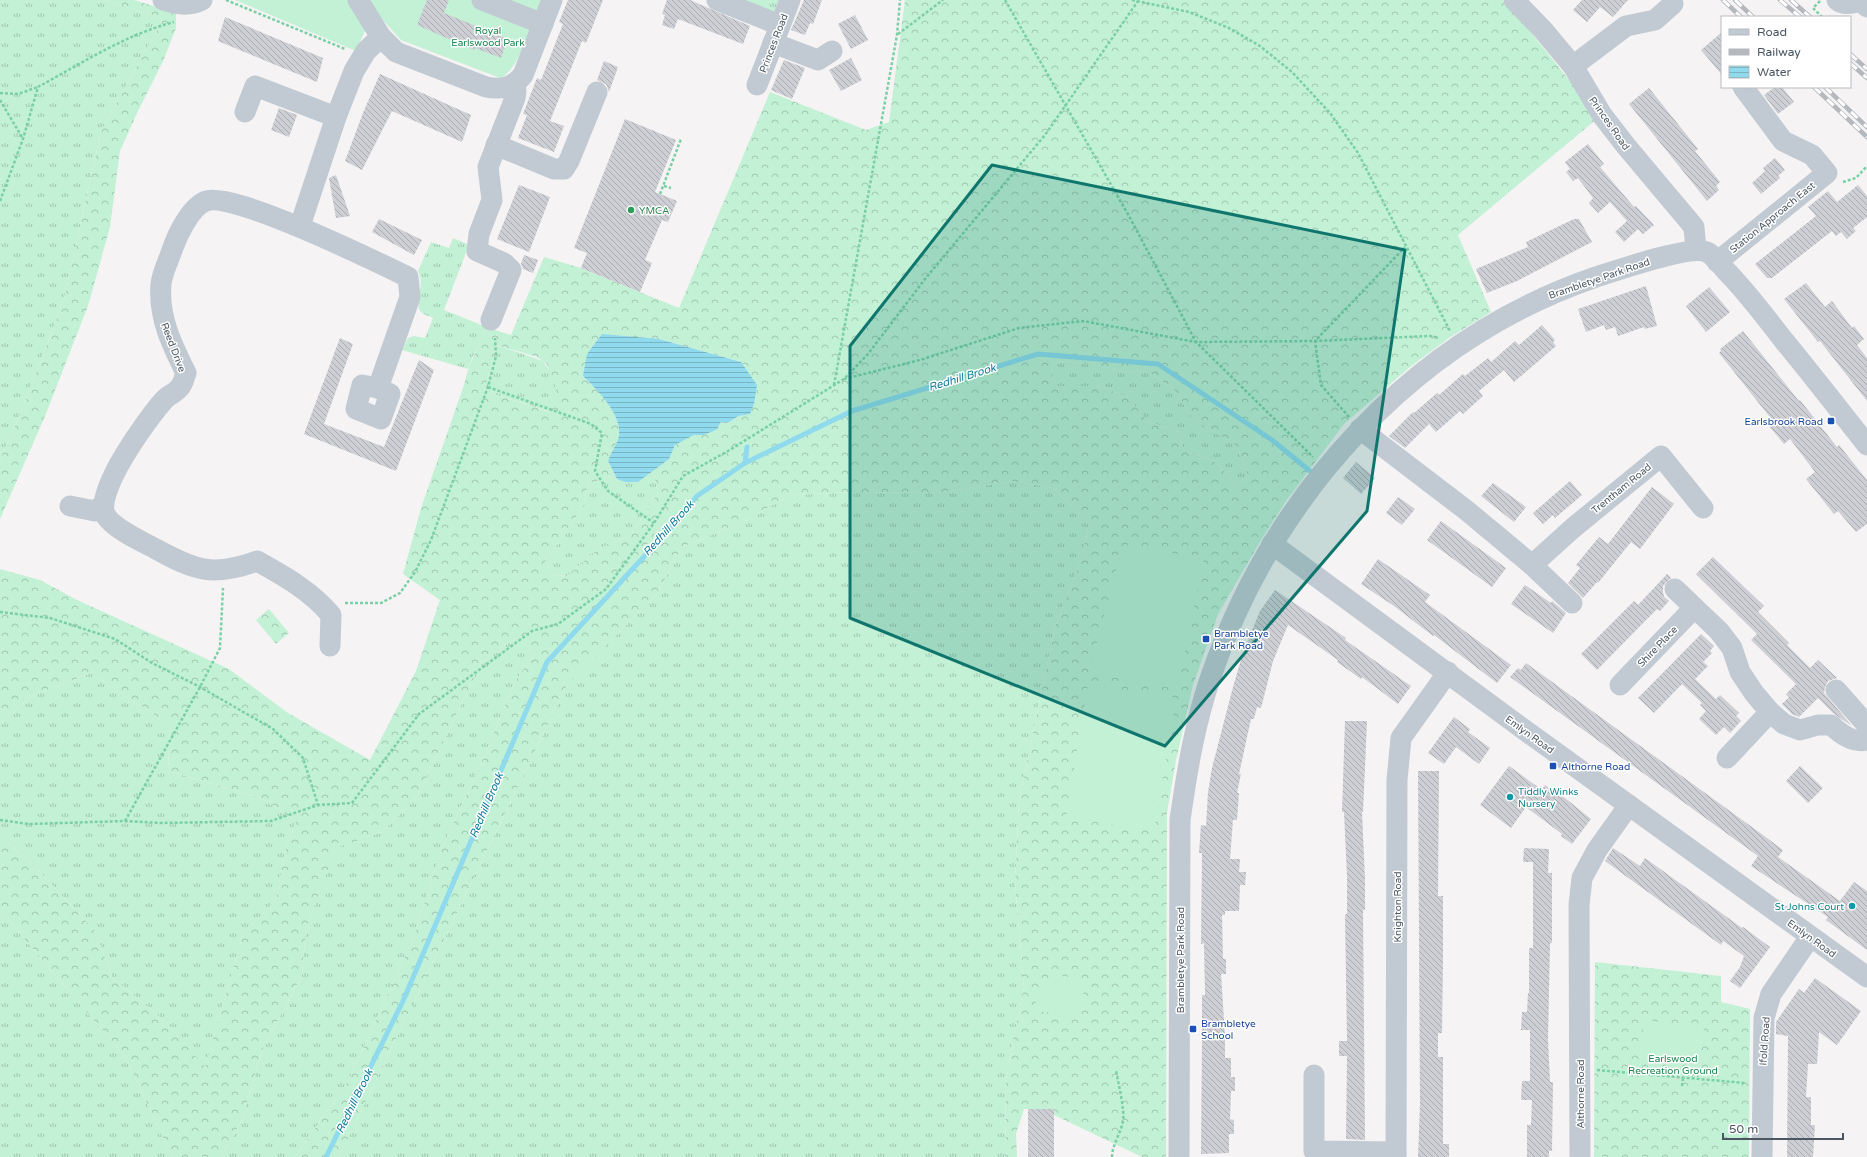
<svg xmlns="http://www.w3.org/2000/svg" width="1867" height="1157" font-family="'Varela Round',sans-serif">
	<defs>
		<pattern id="grass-tufts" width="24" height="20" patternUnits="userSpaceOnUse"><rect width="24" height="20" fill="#c3f1d5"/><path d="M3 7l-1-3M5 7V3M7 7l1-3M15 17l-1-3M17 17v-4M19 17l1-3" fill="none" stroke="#a0c6b0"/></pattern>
		<pattern id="forest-crowns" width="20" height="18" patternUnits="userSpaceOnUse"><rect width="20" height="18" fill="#c3f1d5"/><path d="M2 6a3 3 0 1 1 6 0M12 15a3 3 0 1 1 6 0" fill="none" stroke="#a0c6b0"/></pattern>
		<pattern id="water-rules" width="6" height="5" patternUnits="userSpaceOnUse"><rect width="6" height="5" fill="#90daee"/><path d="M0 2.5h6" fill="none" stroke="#78b4c4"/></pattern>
		<pattern id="building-back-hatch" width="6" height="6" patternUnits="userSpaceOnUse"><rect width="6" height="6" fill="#cdcfd5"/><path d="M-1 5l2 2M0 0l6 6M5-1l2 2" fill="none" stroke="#a8abb0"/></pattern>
	</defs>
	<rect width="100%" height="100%" fill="#f5f3f3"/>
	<g fill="url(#grass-tufts)">
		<path d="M0 0H104L163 19 101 131 64 299 22 410 0 460Z"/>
		<path d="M741 0H782L775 11 772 12Z"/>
		<path d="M453 238 467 244V250L444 310 489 328 473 356 468 369 402 350 408 338 414 336 425 338 433 318C429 316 424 315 421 312 413 304 426 285 418 271L431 242 449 248Z"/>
		<path d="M497 345 543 361 560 386 551 412 484 391Z"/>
		<path d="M1064 361 1092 364 1122 371 1149 372 1173 388 1193 419 1237 446 1249 479 1233 484C1218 460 1212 458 1185 452L1176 430 1148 422 1127 396 1097 386H1058L1051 378 1052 365Z"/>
		<path d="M653 470 658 493 630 536 598 549 567 576 553 575 545 562 583 507 588 483 615 476 617 479C635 484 639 481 653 470Z"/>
		<path d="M1012 481 1053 488 1089 523 1083 554 1055 627 1019 801 1015 883 1024 988 1013 1040 1006 1082 1005 1157H339L567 685 657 594 682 547 747 520 790 495 858 492 938 493Z"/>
		<path d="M517 637 535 654 515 681 483 759 442 848 414 936 349 1080 295 1157H221L242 1120 263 1048 302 975 306 928 336 847 382 832 417 797 482 661Z"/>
		<path d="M91 673 170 725 168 771 261 798 296 821 286 847 276 900 243 934 205 1068 167 1023 112 977 95 931 39 871 0 836V725L31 696Z"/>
		<path d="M0 910 126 1058 172 1157H0Z"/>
	</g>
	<g fill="url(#forest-crowns)" fill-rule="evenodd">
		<path d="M104 0H134L176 13V28L163 61 138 111 120 151 110 227 88 306 45 416 0 519V460L22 410 64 299 101 131 163 19Z"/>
		<path d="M905 0H1502L1507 3 1599 117 1458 235 1491 312 1449 338 1410 367 1344 424 1286 501 1261 540 1218 614 1193 685 1176 760 1167 813 1166 1157H1142L1054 1115V1109H1024L1016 1134 1017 1157H1005L1006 1082 1013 1040 1024 988 1015 883 1019 801 1055 627 1083 554 1089 523 1053 488 1012 481 938 493 858 492 790 495 747 520 682 547 657 594 567 685 339 1157H295L349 1080 414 936 442 848 483 759 515 681 535 654 517 637 482 661 417 797 382 832 336 848 306 928 302 975 263 1048 242 1120 221 1157H172L126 1058 0 910V836L39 871 95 931 112 977 167 1023 205 1067 243 934 276 900 286 847 296 821 261 798 168 771 170 725 91 673 31 696 0 725V569L40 580 77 600 229 669 288 713 370 760 416 671 440 600 403 574 421 508 464 385C469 363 478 346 489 328L511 335 544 257 581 268 679 308 770 92 866 130 889 122ZM659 339 741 362 750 414C746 415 742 415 739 416 732 419 730 425 721 422L703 435H694L675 445 668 459 653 470 658 493 630 536 598 549 567 576 553 575 545 562 583 507 588 483 615 476 608 461C610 454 618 442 619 436 622 414 597 390 583 376ZM497 345 537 357 547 364 556 389 550 412 484 391ZM1064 361 1092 364 1122 371 1149 372 1173 388 1193 419 1237 446 1249 479 1233 484C1218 460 1211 458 1185 452L1176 430 1148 422 1127 396 1097 386H1058L1051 378 1052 365Z"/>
		<path d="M269 609 289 633 276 644 256 620Z"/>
		<path d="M1595 962 1721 976V1002L1750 1009 1749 1157H1594Z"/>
	</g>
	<g fill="#c3f1d5">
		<path d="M235 0H541C534 18 518 73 500 78L401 40 382 19 368 24 356 51Z"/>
		<path d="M1123 544 1204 559 1177 689 1089 673Z"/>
		<path d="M1088 684 1176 698 1154 831 1066 817Z"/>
		<path d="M1051 975 1085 979 1081 1016 1036 1011 1035 987 1049 988Z"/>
		<path d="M1644 1020 1704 1027 1699 1063 1640 1055Z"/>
	</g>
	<path fill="url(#water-rules)" d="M602 334 659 339 741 362 757 385 754 404 750 414C747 415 742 415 739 416 732 419 730 425 721 422L716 430 703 435H694L675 445 669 459 638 482H625L617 479 608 461C610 454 618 442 619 436 622 414 597 390 583 376L587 354Z"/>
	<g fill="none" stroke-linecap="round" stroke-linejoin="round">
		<g stroke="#90daee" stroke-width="5">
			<path d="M745 463 747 447"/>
			<path d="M326 1157 403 1001 547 662 674 524 697 496 745 463 852 411 1038 354 1158 364 1272 440 1310 471"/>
		</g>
	</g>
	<g fill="url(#building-back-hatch)">
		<path d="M427 0H449L444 13 508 39 501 58 475 48 474 50 417 25Z"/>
		<path d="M568 0H603L586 43 582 41 550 121 564 126 554 152 518 138 527 115 523 114 537 78 541 80 563 24 559 22Z"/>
		<path d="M667 0H690L750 26 743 44 678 19 674 29 662 25 665 15 662 14Z"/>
		<path d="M804 0H822L813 24 810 23 805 35 791 30Z"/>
		<path d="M1582 0H1628L1613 17 1600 7 1587 22 1573 10Z"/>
		<path d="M855 15 868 40 851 49 838 24Z"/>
		<path d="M225 17 323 58 317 82 218 41Z"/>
		<path d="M1722 32V75L1701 50Z"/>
		<path d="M851 58 862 80 841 91 829 70Z"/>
		<path d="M784 60 805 68 792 99 771 90Z"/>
		<path d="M604 61 618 67 609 92 606 84 597 80Z"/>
		<path d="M380 74 471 115 462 142 392 111 362 170 345 161 363 113Z"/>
		<path d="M1775 87H1782L1794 102 1778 114 1764 95Z"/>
		<path d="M1649 88 1698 149 1695 151 1720 182 1716 186 1719 190 1707 201 1629 104Z"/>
		<path d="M279 108 297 115 289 137 271 130Z"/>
		<path d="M625 119 676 140 655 192 677 201 668 222 662 220 645 260 652 263 640 292 581 268 587 253 574 248Z"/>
		<path d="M1588 144 1604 164 1600 167 1634 207 1636 206 1654 225 1643 234 1638 229 1624 242 1615 232 1627 221 1610 202 1598 213 1589 203 1593 198 1578 178 1573 181 1566 172 1570 169 1565 162Z"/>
		<path d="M1775 158 1785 170 1778 176 1780 178 1761 194 1752 183 1765 171 1763 168Z"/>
		<path d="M336 175 350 216 336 218 329 178Z"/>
		<path d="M519 185 550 197 529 252 497 239Z"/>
		<path d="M1858 185 1867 196V217L1853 228 1856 231 1847 239 1841 232 1836 236 1832 231 1772 278H1767L1755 264 1816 216 1808 207 1828 191 1837 202Z"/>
		<path d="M379 219 422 240 414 255 372 232Z"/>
		<path d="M1574 219H1579L1592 242 1517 281 1487 293 1476 269 1528 247 1526 242Z"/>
		<path d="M524 255 538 260 533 273 523 269 521 264Z"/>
		<path d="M1806 283 1825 307 1832 301 1852 328 1854 326 1864 339 1857 345 1867 358V401L1820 341 1818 342 1784 299Z"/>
		<path d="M1646 286 1657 326 1645 329 1644 327 1618 336 1615 327 1606 330 1604 325 1586 332 1578 309Z"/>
		<path d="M1709 287 1730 312 1706 332 1686 306Z"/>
		<path d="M1542 325 1555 340 1553 342 1556 346 1514 382 1504 370 1479 391 1483 396 1463 414 1460 411 1436 432 1429 424 1405 448 1389 436 1413 412 1414 413 1437 393 1439 395 1463 374 1465 376 1488 358 1491 362 1515 341 1519 345Z"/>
		<path d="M1743 331 1799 401 1800 400 1837 447 1839 445 1867 480V524L1856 532 1838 511 1834 514 1806 479 1815 472 1790 439 1784 444 1768 425 1773 421 1719 353 1721 351 1720 349Z"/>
		<path d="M340 338 353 344 324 424 384 447 419 360 434 370 396 471 304 434Z"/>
		<path d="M1356 462 1375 478 1361 494 1343 478Z"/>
		<path d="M1570 481 1582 495 1555 518 1553 515 1543 524 1533 513Z"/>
		<path d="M1493 483 1526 507 1514 522 1481 496Z"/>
		<path d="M1652 487 1674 504 1640 549 1631 542 1598 583 1597 582 1583 598 1568 583 1580 568 1576 565 1599 537 1608 544Z"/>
		<path d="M1398 497 1415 509 1402 525 1386 513Z"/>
		<path d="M1441 521 1506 568 1492 587 1427 540Z"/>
		<path d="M1713 557 1764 606 1758 612 1789 643 1787 645 1810 668 1818 660 1837 678 1828 681 1825 687 1824 693 1852 726 1834 714 1818 698 1799 717 1792 714 1782 704 1789 697 1786 694 1796 684 1751 640 1757 634 1696 574Z"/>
		<path d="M1378 559 1430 595 1425 602 1511 665 1497 683 1434 635 1433 636 1394 606 1361 584Z"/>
		<path d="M1667 574 1671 578 1663 586V592L1664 597 1669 601 1660 611 1657 609 1597 670 1581 654 1634 601 1638 605Z"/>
		<path d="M1525 585 1551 603 1552 601 1566 613 1553 633 1511 604Z"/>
		<path d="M1275 590 1346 638 1345 640 1411 686 1398 704 1362 677 1361 679 1337 662 1338 660 1288 625 1273 661 1261 708 1257 707 1254 719H1251L1239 774H1241L1237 793H1239L1237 820H1233L1230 859H1240L1239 872H1246L1245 885H1240L1239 911H1225V915H1222L1223 959H1226V974H1221L1225 1036V1058H1231V1077H1235V1091H1231L1230 1119 1234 1120V1134H1229V1153L1201 1154 1202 1035V995H1205L1204 943 1201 944 1202 853H1199L1201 825 1206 826 1208 792 1212 768 1233 687 1243 653 1260 611Z"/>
		<path d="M1701 634 1714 646 1710 651 1712 653 1703 662 1708 666 1695 679 1716 699 1720 695 1739 713 1736 716 1741 721 1730 733 1724 727 1716 735 1699 719 1706 711 1700 705 1702 703 1682 684 1654 713 1638 698Z"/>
		<path d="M1526 663 1763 835 1783 850 1778 857 1840 901 1854 882 1867 891V950L1826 920 1828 917 1751 866 1758 856 1510 677 1518 668 1521 670Z"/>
		<path d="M1454 717 1470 729 1468 732 1490 748 1479 764 1456 747 1444 764 1428 753Z"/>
		<path d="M1345 721H1367L1363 812H1362L1365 880V910H1363L1365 1140 1346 1139 1347 1056H1339V1041H1347L1345 914H1347V877L1344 812H1342Z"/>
		<path d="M1509 766 1542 790 1545 785 1565 798 1591 819 1572 844 1561 836 1562 834 1526 807 1511 828 1480 805Z"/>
		<path d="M1800 766 1823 788 1808 803 1786 781Z"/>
		<path d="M1418 771H1439L1438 896H1443V961L1442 1033H1438V1057H1443V1144H1449V1157H1418L1420 1104Z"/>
		<path d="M1524 848 1549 849 1548 873H1552V943H1550L1548 1039 1550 1082H1553L1552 1151H1549V1157H1527V1125H1531L1532 1100H1521L1522 1081H1530V1030H1521L1522 1012H1527L1528 993H1529V948H1533V862H1523Z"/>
		<path d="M1613 848 1640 866 1645 858 1742 928 1743 927 1770 947 1740 988 1730 981 1740 967 1744 956 1723 941 1721 945 1605 861Z"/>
		<path d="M1815 978 1861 1011 1837 1045 1819 1032 1817 1064H1808L1806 1097H1811V1125H1815L1813 1157H1787L1788 1036 1776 1034V1022L1799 989 1804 993Z"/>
		<rect x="1028" y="1109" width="26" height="48"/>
	</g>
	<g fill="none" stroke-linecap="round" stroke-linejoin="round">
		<g stroke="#7ad0a6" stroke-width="2.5" stroke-dasharray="3 2" stroke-linecap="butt">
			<path d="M226 0 345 49"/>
			<path d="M1005 0 1129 216 1196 342 1313 457"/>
			<path d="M1132 0 1189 12 1229 28 1260 46 1292 72 1330 113 1358 153 1450 331"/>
			<path d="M1820 1 1813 8 1822 17"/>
			<path d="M898 34 943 0"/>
			<path d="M0 93 18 94 38 87"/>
			<path d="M0 100 23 139"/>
			<path d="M1843 182 1856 178 1867 166"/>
			<path d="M664 186 671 188"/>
			<path d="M660 194 681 139"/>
			<path d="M0 201 23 139 38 87C82 63 125 35 174 22"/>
			<path d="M844 379 920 360 1019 328 1083 321 1196 342 1315 341 1430 336 1439 338"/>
			<path d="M834 385 897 35 900 0"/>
			<path d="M488 387 591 424 602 433 595 471 608 491 654 523"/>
			<path d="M1349 417 1321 385 1315 341 1405 247"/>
			<path d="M345 603H381L400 593 415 572 431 540 488 387 496 356 495 338"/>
			<path d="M0 612 50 618 115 639 152 663 200 687 273 729 303 758 318 805"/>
			<path d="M0 820 29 824 125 821 160 823 271 821 318 805 352 803 419 714 532 631 558 624 606 589 654 523 683 476 728 451 844 379 868 354 925 279 1045 135 1138 1"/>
			<path d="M125 821 200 687 220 648 223 588"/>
			<path d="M1597 1070 1745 1083"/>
			<path d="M1682 1086 1683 1078"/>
			<path d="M1112 1157C1112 1145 1121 1133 1123 1121 1125 1110 1118 1082 1116 1070"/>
		</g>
		<g stroke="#c1cad2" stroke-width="21">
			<path d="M163 0C176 4 189 7 202 0"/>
			<path d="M358 0 381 37 396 52 486 87C501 90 513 88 523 75L552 0"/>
			<path d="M482 0 543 24"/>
			<path d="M717 0 780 25"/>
			<path d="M1514 0 1543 30 1573 66 1602 115 1626 146 1694 227 1696 250"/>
			<path d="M1837 0C1844 6 1854 3 1862 1L1867 7"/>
			<path d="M773 43 818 60 832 51"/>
			<path d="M1573 66 1626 26 1655 20 1673 4"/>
			<path d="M757 85 790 0"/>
			<path d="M245 112 255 86 336 117"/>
			<path d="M496 145 554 169H564L569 161 597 92"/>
			<path d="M300 226 336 117 354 71 366 51 381 37"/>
			<path d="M1717 262 1827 173 1812 155 1783 141 1743 87"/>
			<path d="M491 320 511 270 504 263 477 251 479 234 492 200 488 167 515 98 516 91 513 84"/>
			<path d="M1360 429 1466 510 1532 565 1573 528 1661 456 1703 508"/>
			<path d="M70 506 95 511 103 505"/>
			<path d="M1272 544 1526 731 1867 977"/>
			<path d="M1532 565 1572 603"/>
			<path d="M1675 589 1719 631 1732 648 1740 672 1754 693 1770 712 1784 724 1800 730 1818 725H1831C1842 735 1853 743 1867 740"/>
			<path d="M330 646 331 615C311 591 284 576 257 561 213 577 196 571 156 549 143 542 114 529 106 516 92 494 148 418 164 400 168 395 176 393 180 387 183 384 184 378 186 373 172 345 158 317 161 284 162 273 169 260 172 250 177 236 190 207 206 201 232 191 377 262 408 277L410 297 378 388 390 394 381 419 356 409 362 385 378 388"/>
			<path d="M1620 685 1694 608"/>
			<path d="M1836 690 1867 725"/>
			<path d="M1727 758 1770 712"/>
			<path d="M1314 1075V1151L1396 1152"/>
			<path d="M1179 1157 1180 820C1187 771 1195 722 1211 676 1274 494 1412 340 1596 277 1616 271 1689 245 1707 252 1715 256 1723 268 1730 275 1750 296 1767 319 1785 342 1813 376 1840 411 1867 445"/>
			<path d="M1396 1157 1397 780 1401 738 1448 672"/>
			<path d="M1580 1157 1579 905 1582 878 1597 850 1629 805"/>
			<path d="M1762 1157 1764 1018 1771 994 1810 937"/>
		</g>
		<defs>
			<g id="rail">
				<path d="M1723 0 1741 17"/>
				<path d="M1735 0 1753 17"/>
				<path d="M1780 0 1800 17"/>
				<path d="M1791 0 1810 17"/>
				<path d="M1850 54 1867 69"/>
				<path d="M1850 63 1867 78"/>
				<path d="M1814 87 1867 137"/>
				<path d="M1825 87 1867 127"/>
			</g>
		</defs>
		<use href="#rail" stroke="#b5b8bd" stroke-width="4.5"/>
		<use href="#rail" stroke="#fff" stroke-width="3" stroke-dasharray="9" stroke-linecap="butt"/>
	</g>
	<path fill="#0f766e" fill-opacity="0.2" stroke="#0f766e" stroke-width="3" stroke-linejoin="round" d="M992 165 1405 250 1367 511 1165 746 850 618V346Z"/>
	<circle fill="#2e9e5b" stroke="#fff" stroke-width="1.5" cx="631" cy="210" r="4"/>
	<g fill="#1a4fb4" stroke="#fff" stroke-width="1.5">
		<rect x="1827" y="417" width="8" height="8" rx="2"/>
		<rect x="1202" y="635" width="8" height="8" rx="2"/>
		<rect x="1549" y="762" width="8" height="8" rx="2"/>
		<rect x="1189" y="1025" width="8" height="8" rx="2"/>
	</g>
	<g fill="#0f9aa8" stroke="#fff" stroke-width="1.5">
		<circle cx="1510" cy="797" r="4"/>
		<circle cx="1852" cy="906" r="4"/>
	</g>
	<g text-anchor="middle" stroke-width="3" stroke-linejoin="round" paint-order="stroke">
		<g font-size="10" fill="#17864f" stroke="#fff">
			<text x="488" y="34">Royal<tspan x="488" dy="12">Earlswood Park</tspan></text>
			<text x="1673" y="1062">Earlswood<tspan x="1673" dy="12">Recreation Ground</tspan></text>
		</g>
		<g font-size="10" fill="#4a5661" stroke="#fff">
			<text transform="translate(773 43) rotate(-69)" y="4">Princes Road</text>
			<text transform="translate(1610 123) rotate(55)" y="4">Princes Road</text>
			<text transform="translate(1772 217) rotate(-39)" y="4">Station Approach East</text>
			<text transform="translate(1599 278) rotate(-19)" y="4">Brambletye Park Road</text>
			<text transform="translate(174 347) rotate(69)" y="4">Reed Drive</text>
			<text transform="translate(1621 488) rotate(-39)" y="4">Trentham Road</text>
			<text transform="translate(1657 646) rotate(-46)" y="4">Shire Place</text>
			<text transform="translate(1530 734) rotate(36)" y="4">Emlyn Road</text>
			<text transform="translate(1397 907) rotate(-90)" y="4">Knighton Road</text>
			<text transform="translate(1812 938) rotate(36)" y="4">Emlyn Road</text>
			<text transform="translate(1180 960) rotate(-90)" y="4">Brambletye Park Road</text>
			<text transform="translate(1764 1041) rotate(-86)" y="4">Ifold Road</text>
			<text transform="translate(1580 1094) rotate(-90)" y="4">Althorne Road</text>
		</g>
		<g font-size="10" fill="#27864d" stroke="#fff" text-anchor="start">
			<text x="639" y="214">YMCA</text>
		</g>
		<g font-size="10" fill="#164399" stroke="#fff" text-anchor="start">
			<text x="1823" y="425" text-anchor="end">Earlsbrook Road</text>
			<text x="1214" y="637">Brambletye<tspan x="1214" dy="12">Park Road</tspan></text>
			<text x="1561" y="770">Althorne Road</text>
			<text x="1201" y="1027">Brambletye<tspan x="1201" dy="12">School</tspan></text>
		</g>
		<g font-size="10" fill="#0d838f" stroke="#fff" text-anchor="start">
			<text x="1518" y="795">Tiddly Winks<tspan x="1518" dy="12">Nursery</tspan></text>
			<text x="1844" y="910" text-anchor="end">St Johns Court</text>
		</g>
		<g font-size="11" font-style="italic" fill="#0c7c9b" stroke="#fff">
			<text transform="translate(962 377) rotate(-17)" y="4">Redhill Brook</text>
			<text transform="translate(668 528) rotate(-48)" y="4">Redhill Brook</text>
			<text transform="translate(486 805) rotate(-67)" y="4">Redhill Brook</text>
			<text transform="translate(354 1101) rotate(-64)" y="4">Redhill Brook</text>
		</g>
	</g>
	<rect x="1721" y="16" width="130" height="72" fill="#ffffff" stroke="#b7bbc0"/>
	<rect x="1729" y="29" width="20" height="6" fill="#c1cad2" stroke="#b7bbc0"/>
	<text x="1757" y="36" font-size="12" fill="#4a5661">Road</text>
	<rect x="1729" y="49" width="20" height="6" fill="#b5b8bd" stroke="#b7bbc0"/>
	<text x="1757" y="56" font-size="12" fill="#4a5661">Railway</text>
	<rect x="1729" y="66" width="20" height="12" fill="url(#water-rules)" stroke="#b7bbc0"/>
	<text x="1757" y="76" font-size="12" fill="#4a5661">Water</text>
	<path d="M1723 1133v6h120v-6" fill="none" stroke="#4a5661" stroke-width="2"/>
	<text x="1729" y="1133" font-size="12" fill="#4a5661" stroke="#ffffff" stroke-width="3" paint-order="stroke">50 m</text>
</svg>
